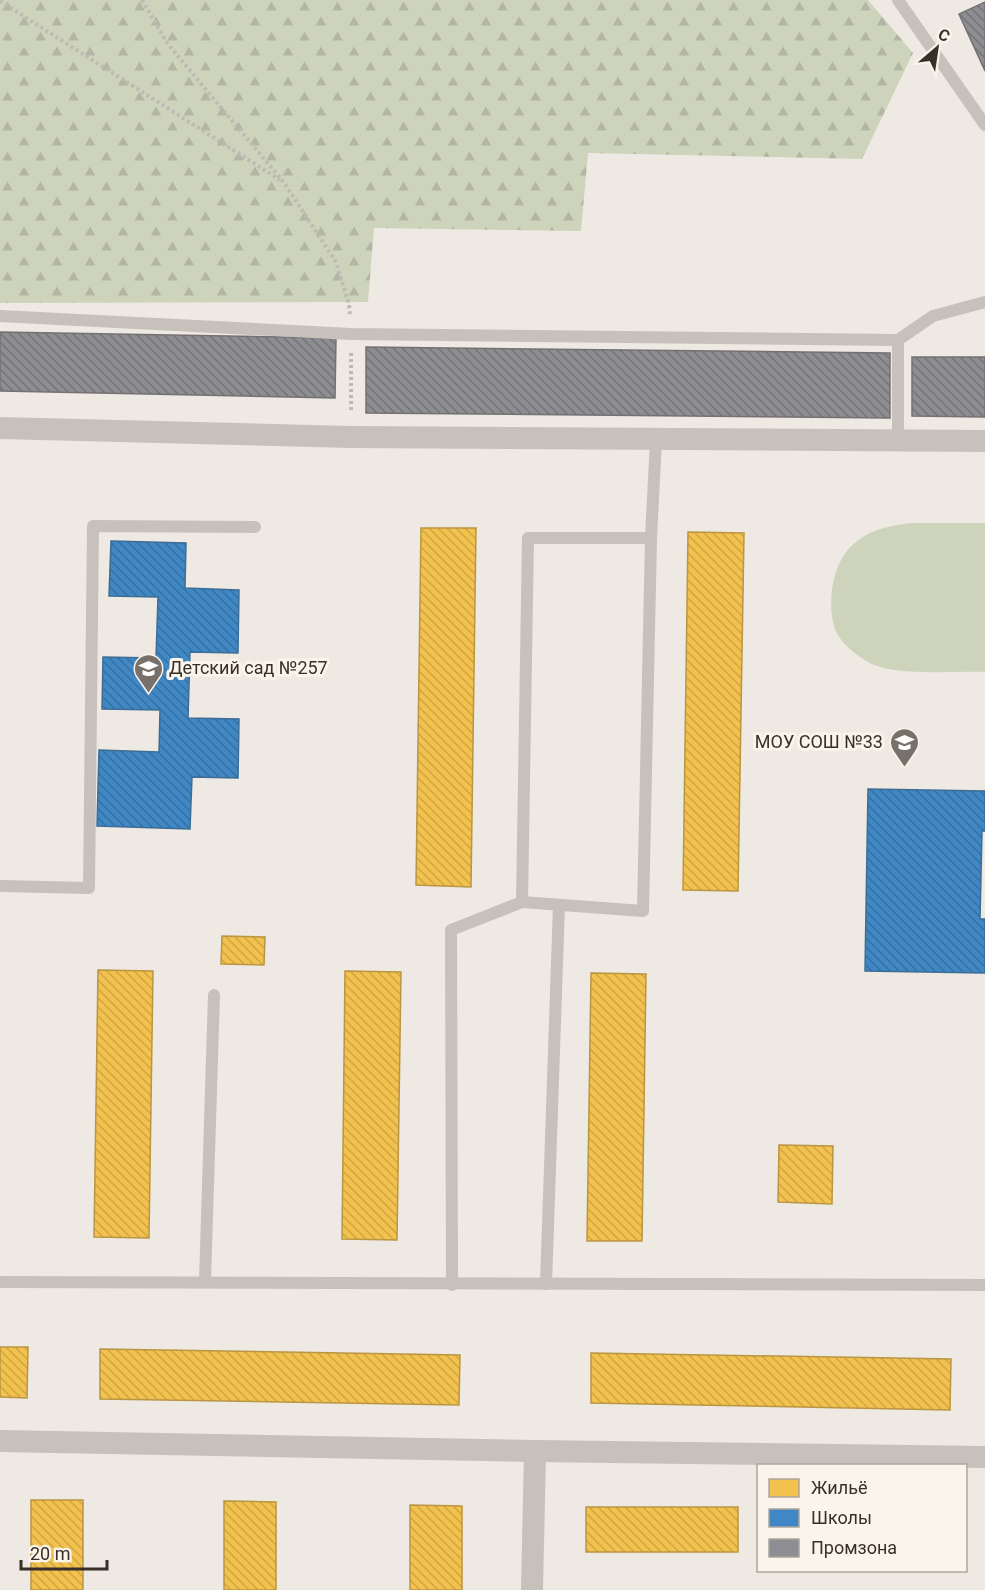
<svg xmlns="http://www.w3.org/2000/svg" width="985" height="1590" font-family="Roboto,sans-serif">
	<defs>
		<pattern id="forest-firs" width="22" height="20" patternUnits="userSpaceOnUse" patternTransform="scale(1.5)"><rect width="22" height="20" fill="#ced4bc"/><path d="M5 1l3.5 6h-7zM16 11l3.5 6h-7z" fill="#b2b6a2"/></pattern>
		<pattern id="homes-back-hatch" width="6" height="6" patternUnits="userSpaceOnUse" patternTransform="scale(1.5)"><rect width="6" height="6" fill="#f2c14e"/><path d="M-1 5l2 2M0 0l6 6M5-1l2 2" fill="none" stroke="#d0a644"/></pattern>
		<pattern id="schools-back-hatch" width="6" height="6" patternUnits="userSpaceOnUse" patternTransform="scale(1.5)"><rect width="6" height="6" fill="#3f88c5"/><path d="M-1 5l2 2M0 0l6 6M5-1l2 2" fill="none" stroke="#3670a0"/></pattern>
		<pattern id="industry-back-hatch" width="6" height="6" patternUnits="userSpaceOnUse" patternTransform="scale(1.5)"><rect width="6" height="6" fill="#8d8d92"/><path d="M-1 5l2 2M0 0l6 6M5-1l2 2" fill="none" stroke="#747477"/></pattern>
	</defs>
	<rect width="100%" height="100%" fill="#eee9e2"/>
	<path fill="#ced4bc" d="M911 523H985V672C955 671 898 676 872 664 857 656 838 642 834 626 827 599 833 559 856 542 874 528 890 526 911 523Z"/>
	<path fill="url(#forest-firs)" d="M0 0H868L913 53 862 159 588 153 581 231 374 228 368 302 0 303Z"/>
	<g fill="url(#homes-back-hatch)" stroke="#ba9543" stroke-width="1.5">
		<path d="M421 528H476L471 887 416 885Z"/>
		<path d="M688 532 744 533 738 891 683 890Z"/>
		<path d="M222 936 265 937 264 965 221 964Z"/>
		<path d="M98 970 153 971 149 1238 94 1237Z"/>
		<path d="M345 971 401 972 397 1240 342 1239Z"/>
		<path d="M591 973 646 974 642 1241H587Z"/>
		<path d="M779 1145 833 1146 832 1204 778 1202Z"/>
		<path d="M0 1347H28L27 1398 0 1397Z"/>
		<path d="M100 1349 460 1355 459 1405 100 1399Z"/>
		<path d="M591 1353 951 1359 950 1410 591 1403Z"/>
		<rect x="31" y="1500" width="52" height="90"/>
		<path d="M224 1501 276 1502V1590H224Z"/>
		<path d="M410 1505 462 1506V1590H410Z"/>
		<rect x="586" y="1507" width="152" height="45"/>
	</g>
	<g fill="url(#schools-back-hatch)" stroke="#3d6d96" stroke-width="1.5">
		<path d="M111 541 186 543 185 588 239 590 238 653 190 652 188 718 239 719 238 778 192 777 190 829 97 826 99 750 159 752 160 710 102 709 103 657 156 658 158 597 109 596Z"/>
		<path d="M868 789 985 791V831H982L980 919H985V973L865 971Z"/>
	</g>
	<g fill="url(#industry-back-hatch)" stroke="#747172" stroke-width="1.5">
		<path d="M985 2V71L959 14Z"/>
		<path d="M0 332 336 338 335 398 0 391Z"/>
		<path d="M366 347 890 353V418L366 413Z"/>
		<path d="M912 357H985V417L912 416Z"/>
	</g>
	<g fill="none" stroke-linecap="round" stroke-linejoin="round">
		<g stroke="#c0bab4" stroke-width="4" stroke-dasharray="3 3" stroke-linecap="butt">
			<path d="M142 0 167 43 285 184 336 262 349 304 350 316"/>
			<path d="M0 1 280 180"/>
			<path d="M351 353V412"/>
		</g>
		<g stroke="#c7c1bb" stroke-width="12">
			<path d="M898 0 985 125"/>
			<path d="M0 316 351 334 898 340"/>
			<path d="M898 440V340L933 316 985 302"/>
			<path d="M651 538 656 440"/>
			<path d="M0 886 89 888 93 526 255 527"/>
			<path d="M205 1281 214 995"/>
			<path d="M0 1282 985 1285"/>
			<path d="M546 1284 559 905"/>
			<path d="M452 1285 451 930 522 902 643 911 651 538H528L522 902"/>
		</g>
		<g stroke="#c7c1bb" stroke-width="22">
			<path d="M0 428 351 437 985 441"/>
			<path d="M0 1441 535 1451 985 1457"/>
			<path d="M532 1590 535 1451"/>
		</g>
	</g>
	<defs>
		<symbol id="school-pin" viewBox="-11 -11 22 30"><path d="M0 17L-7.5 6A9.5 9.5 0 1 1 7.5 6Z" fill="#78706a" stroke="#faf4ea"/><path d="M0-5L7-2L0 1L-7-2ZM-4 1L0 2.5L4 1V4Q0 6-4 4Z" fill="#fff"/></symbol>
	</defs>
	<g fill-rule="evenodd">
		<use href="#school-pin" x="132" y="652" width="33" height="45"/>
		<use href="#school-pin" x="888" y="726" width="33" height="45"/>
	</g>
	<g text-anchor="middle" stroke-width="6" stroke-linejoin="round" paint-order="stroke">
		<g font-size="18" fill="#382f29" stroke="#faf4ea" text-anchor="start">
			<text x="169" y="674">Детский сад №257</text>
			<text x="883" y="748" text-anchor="end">МОУ СОШ №33</text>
		</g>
	</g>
	<rect x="757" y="1464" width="210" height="108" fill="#faf4ea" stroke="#aca59d" stroke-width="1.5"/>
	<rect x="769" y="1479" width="30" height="18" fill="#f2c14e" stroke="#aca59d" stroke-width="1.5"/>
	<text x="811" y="1494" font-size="18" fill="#382f29">Жильё</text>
	<rect x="769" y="1509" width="30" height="18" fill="#3f88c5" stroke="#aca59d" stroke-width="1.5"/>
	<text x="811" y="1524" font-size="18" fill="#382f29">Школы</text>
	<rect x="769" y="1539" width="30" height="18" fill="#8d8d92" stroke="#aca59d" stroke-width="1.5"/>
	<text x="811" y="1554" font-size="18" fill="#382f29">Промзона</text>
	<g transform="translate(937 48) rotate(29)" stroke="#faf4ea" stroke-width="4.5" paint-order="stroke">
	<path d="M0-4.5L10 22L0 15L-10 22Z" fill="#382f29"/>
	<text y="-9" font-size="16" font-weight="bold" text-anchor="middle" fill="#382f29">С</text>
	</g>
	<path d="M21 1560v9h86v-9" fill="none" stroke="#382f29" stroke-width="3"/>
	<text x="30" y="1560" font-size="18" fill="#382f29" stroke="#faf4ea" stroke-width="4.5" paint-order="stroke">20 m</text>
</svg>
